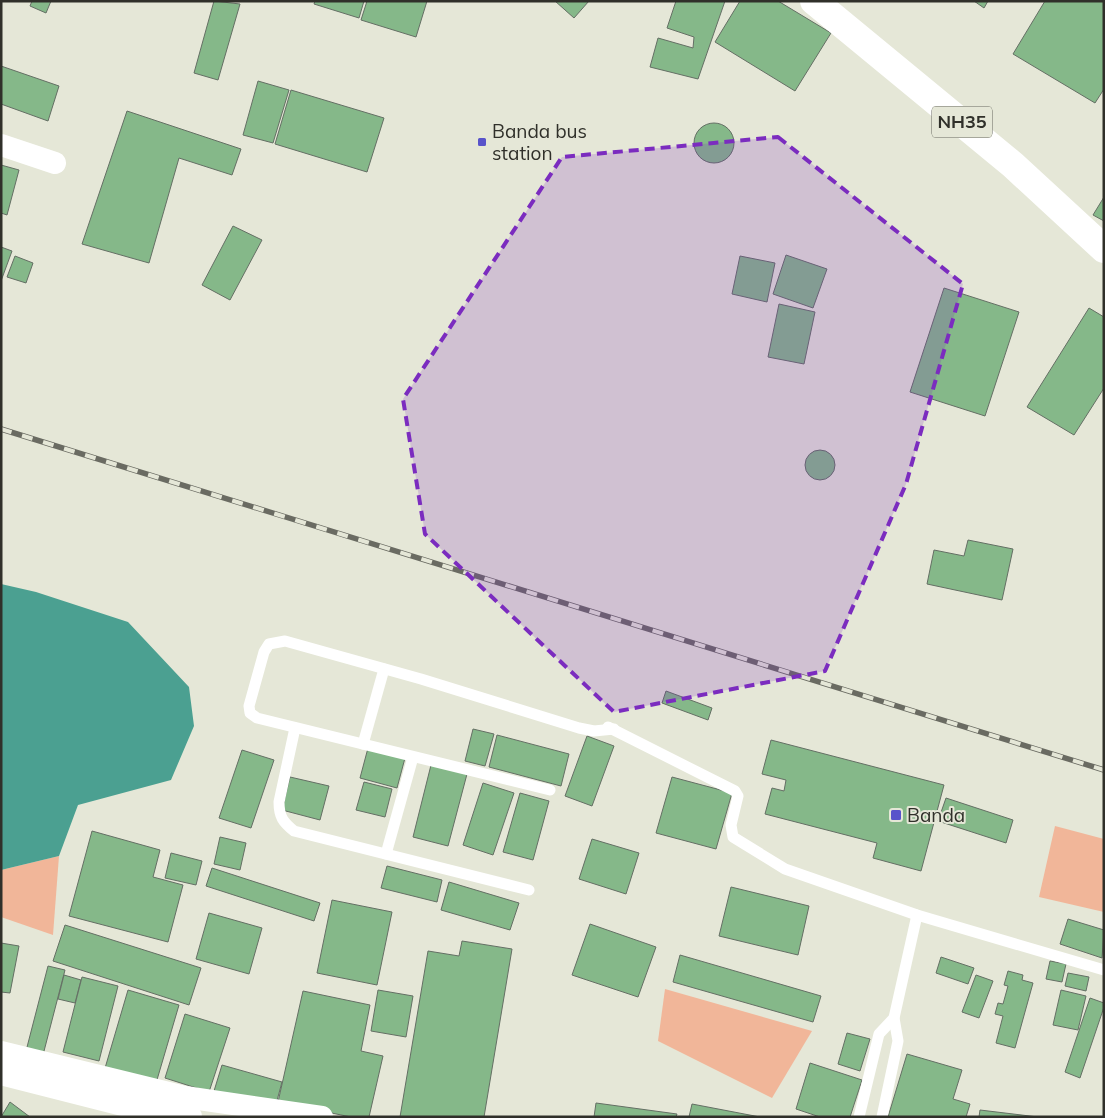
<svg xmlns="http://www.w3.org/2000/svg" width="1105" height="1118" font-family="Mulish,sans-serif">
	<rect width="100%" height="100%" fill="#e5e7d7"/>
	<g fill="#f1b699">
		<path d="M1055 826 1104 839V912L1039 897Z"/>
		<path d="M59 856 53 935 1 917V870Z"/>
		<path d="M665 989 812 1031 772 1098 658 1041Z"/>
	</g>
	<path fill="#4ba091" d="M1 584 36 592 128 622 189 687 194 726 171 780 78 805 59 856 1 870Z"/>
	<g fill="#85b889" stroke="#646f64">
		<path d="M32 1H51L46 13 30 6Z"/>
		<path d="M214 1 240 4 218 80 194 73Z"/>
		<path d="M315 1H364L359 18 314 4Z"/>
		<path d="M367 1H427L416 37 361 20Z"/>
		<path d="M555 1H589L574 18Z"/>
		<path d="M676 1H725L698 79 650 67 658 38 693 48 694 37 667 28Z"/>
		<path d="M740 1H778L831 33 795 91 715 42Z"/>
		<path d="M974 1H988L984 8Z"/>
		<path d="M1045 1H1104V89L1095 103 1013 54Z"/>
		<path d="M1 66 59 86 48 121 1 104Z"/>
		<path d="M258 81 289 90 273 143 243 135Z"/>
		<path d="M291 90 384 118 367 172 275 144Z"/>
		<path d="M127 111 241 149 232 175 179 158 149 263 82 244Z"/>
		<circle cx="714" cy="143" r="20"/>
		<path d="M1 165 19 170 7 215 1 213Z"/>
		<path d="M1104 197V221L1093 215Z"/>
		<path d="M233 226 262 240 230 300 202 285Z"/>
		<path d="M1 247 12 251 1 281Z"/>
		<path d="M786 255 827 269 813 308 773 294Z"/>
		<path d="M15 256 33 263 26 283 7 277Z"/>
		<path d="M740 256 775 263 767 302 732 294Z"/>
		<path d="M944 288 1019 312 985 416 910 392Z"/>
		<path d="M779 304 815 312 804 364 768 357Z"/>
		<path d="M1089 308 1104 317V388L1074 435 1027 407Z"/>
		<circle cx="820" cy="465" r="15"/>
		<path d="M968 540 1013 549 1002 600 927 584 934 550 964 556Z"/>
		<path d="M666 691 712 708 708 720 662 703Z"/>
		<path d="M473 729 494 734 485 766 465 761Z"/>
		<path d="M497 735 569 754 561 786 489 767Z"/>
		<path d="M587 736 614 746 592 806 565 796Z"/>
		<path d="M771 740 944 785 921 871 873 858 877 843 765 814 772 788 784 791 786 780 762 774Z"/>
		<path d="M368 748 405 758 397 788 360 778Z"/>
		<path d="M242 750 274 760 251 828 219 818Z"/>
		<path d="M431 765 467 774 448 846 413 837Z"/>
		<path d="M290 777 329 786 320 820 282 810Z"/>
		<path d="M672 777 732 793 716 849 656 833Z"/>
		<path d="M364 782 392 789 385 817 356 810Z"/>
		<path d="M483 783 514 793 493 855 463 845Z"/>
		<path d="M520 793 549 801 533 860 503 852Z"/>
		<path d="M946 798 1013 820 1006 843 938 821Z"/>
		<path d="M92 831 160 850 153 877 183 885 168 942 69 916Z"/>
		<path d="M220 837 246 843 240 870 214 864Z"/>
		<path d="M592 839 639 853 626 894 579 879Z"/>
		<path d="M171 853 202 861 196 885 165 878Z"/>
		<path d="M387 866 442 880 437 902 381 888Z"/>
		<path d="M212 868 320 903 314 921 206 886Z"/>
		<path d="M449 882 519 903 510 930 441 910Z"/>
		<path d="M731 887 809 906 798 955 719 936Z"/>
		<path d="M332 900 392 912 377 985 317 973Z"/>
		<path d="M209 913 262 928 249 974 196 959Z"/>
		<path d="M1068 919 1104 930 1102 958 1060 944Z"/>
		<path d="M590 924 656 947 638 997 572 975Z"/>
		<path d="M65 925 201 968 189 1005 53 961Z"/>
		<path d="M462 941 512 949 484 1117H400L428 951 459 956Z"/>
		<path d="M1 943 19 946 10 993 1 992Z"/>
		<path d="M680 955 821 996 813 1022 673 982Z"/>
		<path d="M941 957 974 968 968 984 936 973Z"/>
		<path d="M1050 961 1066 964 1062 982 1046 979Z"/>
		<path d="M48 966 65 970 43 1055 26 1051Z"/>
		<path d="M1008 971 1023 975 1022 980 1033 983 1015 1048 996 1043 1003 1016 995 1014 998 1003 1003 1004 1008 986 1004 985Z"/>
		<path d="M1068 973 1089 977 1086 991 1065 986Z"/>
		<path d="M64 975 81 980 75 1003 58 999Z"/>
		<path d="M976 975 993 981 979 1018 962 1012Z"/>
		<path d="M82 977 118 986 99 1061 63 1052Z"/>
		<path d="M128 990 179 1005 154 1090 103 1075Z"/>
		<path d="M378 990 413 996 406 1037 371 1031Z"/>
		<path d="M1061 990 1086 996 1078 1030 1053 1025Z"/>
		<path d="M303 991 370 1005 361 1051 383 1056 369 1117H351L278 1102Z"/>
		<path d="M1090 998 1104 1003V1007L1080 1078 1065 1072Z"/>
		<path d="M185 1014 230 1028 209 1092 165 1078Z"/>
		<path d="M847 1033 870 1039 860 1071 838 1064Z"/>
		<path d="M907 1054 962 1070 953 1099 970 1104 966 1117H888Z"/>
		<path d="M810 1063 862 1080 850 1117H820L796 1109Z"/>
		<path d="M222 1065 282 1082 275 1108 214 1091Z"/>
		<path d="M10 1102 30 1117H1Z"/>
		<path d="M596 1103 677 1114 676 1117H594Z"/>
		<path d="M692 1104 760 1117H689Z"/>
		<path d="M980 1110 1038 1117H979Z"/>
	</g>
	<g fill="none" stroke-linecap="round" stroke-linejoin="round">
		<g stroke="#fff" stroke-width="11">
			<path d="M608 727 735 791 738 796 731 825 733 837 785 869 917 915 1104 970"/>
			<path d="M295 728 279 802C279 817 283 822 294 831L529 890"/>
			<path d="M363 744 384 669"/>
			<path d="M550 790 257 718 250 713 249 706 264 652 269 644 285 641 421 679 579 728 594 731 614 729"/>
			<path d="M386 854 413 757"/>
			<path d="M859 1117 879 1034 894 1018"/>
			<path d="M882 1117 898 1041 894 1018 917 915"/>
		</g>
		<g stroke="#fff" stroke-width="22">
			<path d="M1 145 55 163"/>
			<path d="M1 1052 185 1097 322 1117"/>
		</g>
		<path stroke="#fff" stroke-width="28" d="M1 1071 166 1113 188 1117"/>
		<path stroke="#fff" stroke-width="28" d="M814 1 1013 165 1104 249"/>
		<defs>
			<path id="rail" d="M1 429 1104 770"/>
		</defs>
		<use href="#rail" stroke="#6a6b62" stroke-width="5.5"/>
		<use href="#rail" stroke="#e5e7d7" stroke-width="4" stroke-dasharray="11" stroke-linecap="butt"/>
	</g>
	<path fill="#7b2cbf" fill-opacity="0.2" stroke="#7b2cbf" stroke-width="4" stroke-dasharray="10 6" stroke-linejoin="round" d="M778 137 963 284 906 484 825 671 614 712 425 534 403 399 562 157Z"/>
	<g fill="#5853ca" stroke="#e5e7d7" stroke-width="2">
		<rect x="477" y="137" width="10" height="10" rx="2.5"/>
		<rect x="890" y="809" width="12" height="12" rx="2.5"/>
	</g>
	<g text-anchor="middle" stroke-width="4" stroke-linejoin="round" paint-order="stroke">
		<rect fill="#e5e7d7" stroke="#66675e" stroke-width="1" x="932" y="106.5" width="60" height="31" rx="4"/>
		<g font-size="18" font-weight="bold" fill="#30302a">
			<text x="962" y="128">NH35</text>
		</g>
		<g font-size="19" fill="#30302a" stroke="#e5e7d7" text-anchor="start">
			<text x="492" y="138">Banda bus<tspan x="492" dy="22">station</tspan></text>
			<text x="907" y="822">Banda</text>
		</g>
	</g>
	<rect width="1105" height="1118" fill="none" stroke="#30302a" stroke-width="5"/>
</svg>
